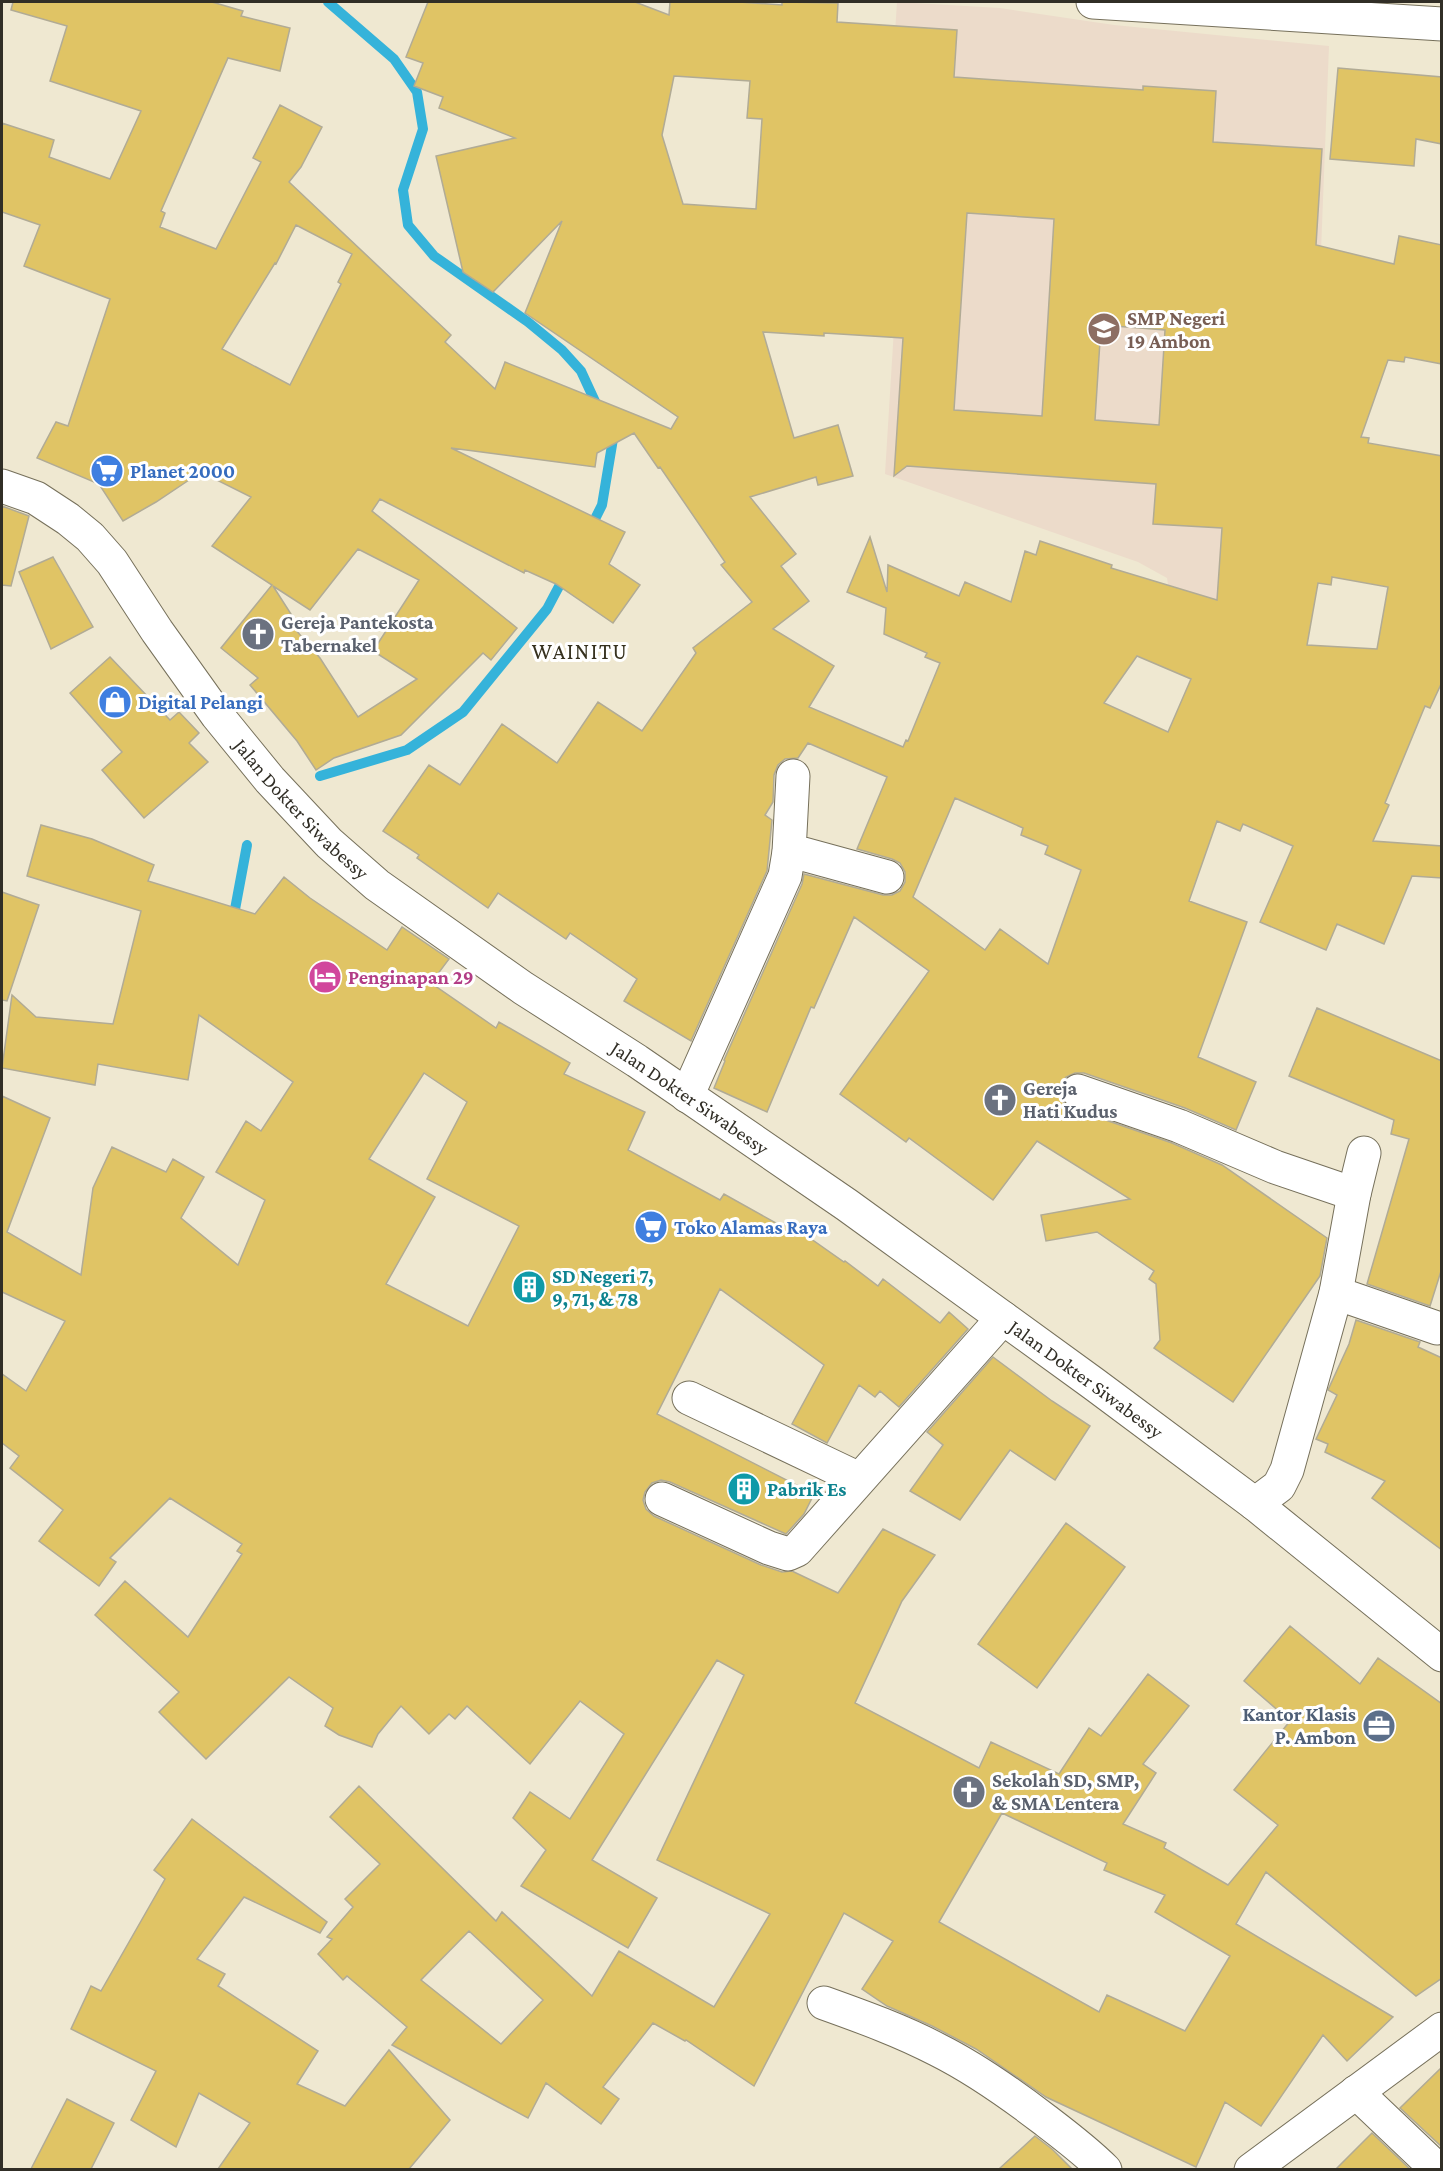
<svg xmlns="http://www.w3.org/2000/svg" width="1443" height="2171" font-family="'Crimson Pro',serif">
	<rect width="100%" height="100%" fill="#efe8d1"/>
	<path fill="#ecdbca" d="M897 2 1000 8 1114 25 1329 46 1320 277 1271 607 1170 597 1167 578 1138 562 885 474 897 280 882 233Z"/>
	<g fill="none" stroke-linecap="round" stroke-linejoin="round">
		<g stroke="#35b3da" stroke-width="10">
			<path d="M328 2 394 59 417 92 423 129 403 190 408 225 434 256 528 322 562 350 581 371 599 410"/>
			<path d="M590 529 602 505 613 439 610 432"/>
			<path d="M320 776 407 750 463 712 547 609 565 575"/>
			<path d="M233 920 247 845"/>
		</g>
	</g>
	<g fill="#e0c465" stroke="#b1ab95" stroke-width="1.5" fill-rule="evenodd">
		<path d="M13 2H212L243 11 241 16 290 28 280 71 228 58 161 211 165 213 160 227 216 249 261 162 253 158 280 105 322 127 301 167 289 182 451 335 445 342 495 389 505 362 671 429 678 417 525 313 562 221 493 292 463 272 436 156 515 138 439 108 443 97 414 86 423 63 406 57 428 2H635L669 15 670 2H739L782 5V2L838 3 837 22 957 30 954 77 1143 90V86L1216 91 1213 142 1322 149 1316 245 1394 264 1399 236 1442 245V364L1405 357 1404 362 1388 360 1361 437 1369 438 1368 443 1442 456V682L1430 708 1425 706 1385 803 1389 805 1373 841 1442 846V878L1412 876 1384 944 1337 924 1326 950 1260 922 1293 846 1243 824 1240 831 1217 821 1189 901 1247 922 1198 1057 1256 1082 1236 1130 1185 1108 1084 1073H1075L1066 1077 1060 1085V1094L1064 1103 1071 1108 1172 1143 1222 1165 1327 1238 1320 1276 1233 1402 1154 1348 1160 1340 1156 1284 1149 1279 1154 1271 1097 1232 1046 1241 1041 1215 1130 1199 1037 1141 993 1200 909 1138 906 1142 840 1094 929 971 854 917 814 1008 811 1007 767 1112 714 1088 725 1061 724 1060 802 884 804 874 883 895H892L900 891 905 882V872L900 863 892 859 857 849 887 777 808 743 798 758 785 759 778 765 774 775 773 802 765 815 772 820 767 871 691 1041 624 1001 637 979 570 933 566 939 498 893 488 908 417 858 419 855 383 831 429 765 460 785 502 724 557 763 598 702 642 731 696 653 693 648 752 602 721 565 725 562 660 467 658 468 634 433 597 453 595 467 451 448 625 532 609 564 640 585 613 623 556 584 525 570 524 573 380 499 372 511 517 628 491 660 483 653 401 735 334 758 316 770 297 741 250 685 258 678 221 648 272 585 212 546 251 497 201 472 156 502 123 521 99 484 37 458 56 422 68 426 110 299 24 266 40 225 2 212V123L54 140 49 157 110 179 141 111 50 81 67 26 11 10ZM674 76 750 81 747 118 762 119 756 209 683 204 662 135ZM967 213 1054 219 1042 416 954 410ZM296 225 352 254 338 282 341 284 290 385 222 349 275 263 276 264ZM1101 325 1165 330 1159 425 1095 420ZM763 332 824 336V333L903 338 894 476 907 466 1156 484 1153 524 1222 528 1217 600 1111 568 1112 565 1040 541 1036 555 1025 551 1011 602 965 582 959 596 888 565 887 592 870 537 847 592 886 608 884 634 927 653 925 657 940 663 908 741 906 740 903 747 809 707 834 666 773 629 809 601 781 566 796 554 750 497 816 477 818 485 853 476 838 425 794 438ZM358 549 419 580 373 651 417 679 358 717 320 658 295 629 298 625 273 586 310 610ZM1332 577 1388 587 1377 649 1307 645 1318 583 1331 585ZM1137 656 1191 679 1168 732 1104 703ZM955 798 1023 828 1021 835 1048 846 1045 854 1081 870 1048 964 1000 929 985 950 913 897Z"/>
		<path d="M1338 68 1442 77V144L1416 139 1414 166 1330 159Z"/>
		<path d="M2 506 29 516 11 586 2 585Z"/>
		<path d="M53 557 93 627 51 649 19 572Z"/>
		<path d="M110 657 170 720 179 712 199 733 189 743 208 762 144 818 102 770 122 752 70 693Z"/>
		<path d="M41 825 92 839 154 865 148 881 255 914 284 877 310 898 387 950 402 927 449 959 431 983 496 1028 499 1022 570 1063 564 1074 645 1112 628 1150 720 1200 724 1194 783 1227 787 1222 844 1262 845 1261 878 1286 883 1279 940 1323 949 1312 968 1329 899 1407 880 1391 875 1397 859 1385 827 1443 792 1424 824 1365 720 1289 657 1414 814 1494 804 1514 786 1534 670 1482 661 1480 652 1483 645 1492 643 1500 646 1509 654 1516 761 1565 782 1572 792 1571 838 1593 883 1529 935 1555 902 1601 855 1703 979 1768 991 1742 1059 1774 1089 1728 1101 1736 1148 1674 1189 1706 1143 1764 1156 1773 1123 1824 1166 1843 1164 1848 1228 1885 1278 1825 1234 1790 1290 1721 1244 1681 1290 1626 1360 1684 1378 1658 1442 1704V1978L1416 1996 1266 1872 1236 1924 1393 2017 1347 2061 1323 2035 1261 2126 1225 2102 1196 2167 1046 2097 976 2049 932 2026 887 2006 862 1989 893 1941 844 1913 754 2086 686 2040 685 2041 653 2023 603 2087 619 2099 601 2124 546 2083 528 2118 392 2045 407 2027 347 1976 343 1980 318 1954 332 1939 327 1937 353 1907 345 1899 380 1864 330 1817 359 1786 496 1921 502 1912 592 1996 619 1951 714 2007 770 1914 657 1860 744 1675 717 1660 592 1860 657 1898 628 1948 521 1886 546 1850 513 1818 530 1792 570 1819 624 1734 580 1701 530 1764 467 1706 455 1719 449 1714 429 1734 401 1706 378 1734 372 1747 339 1735 325 1726 333 1708 289 1677 206 1759 159 1712 179 1692 95 1615 125 1581 188 1637 242 1554 237 1551 242 1544 170 1498 110 1558 116 1562 99 1586 39 1541 63 1510 10 1468 19 1456 2 1443V1374L26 1391 65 1321 2 1292V1096L50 1118 7 1232 81 1275 93 1188 112 1147 166 1172 173 1159 204 1177 181 1218 238 1265 265 1200 216 1172 246 1121 261 1131 293 1082 199 1015 188 1080 98 1064 95 1085 2 1068 12 995 36 1017 113 1024 141 911 27 876ZM424 1073 467 1102 427 1179 519 1226 468 1326 386 1284 435 1197 369 1159ZM1002 1813 1107 1863 1104 1870 1165 1895 1155 1912 1230 1956 1185 2031 1107 1995 1099 2012 939 1922ZM469 1931 543 2000 501 2044 421 1980Z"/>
		<path d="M2 892 39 905 7 1001 2 1000Z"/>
		<path d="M1317 1008 1442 1061V1268L1430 1306 1367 1284 1409 1139 1391 1134 1394 1120 1289 1076Z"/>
		<path d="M1356 1320 1420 1342 1418 1347 1442 1358V1550L1372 1498 1385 1481 1325 1452 1328 1444 1316 1439 1337 1395 1328 1390 1349 1344Z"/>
		<path d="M993 1357 1052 1401 1090 1426 1055 1480 1010 1450 960 1520 910 1491 943 1445 927 1432Z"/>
		<path d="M1066 1523 1125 1567 1037 1688 978 1644Z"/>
		<path d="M192 1819 327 1922 320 1933 244 1897 197 1959 225 1974 218 1986 318 2051 297 2084 345 2106 389 2050 450 2120 409 2169H218L250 2123 199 2093 176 2147 131 2120 156 2071 71 2029 91 1986 101 1991 165 1879 154 1870Z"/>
		<path d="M1442 2067V2147L1400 2108Z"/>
		<path d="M67 2099 114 2123 91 2169H31Z"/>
		<path d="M1372 2133 1410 2169H1336Z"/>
		<path d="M1035 2136 1052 2149 1072 2169H999Z"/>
	</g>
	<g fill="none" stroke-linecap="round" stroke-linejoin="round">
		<defs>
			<g id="minor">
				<path d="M1093 2 1442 24"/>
				<path d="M789 852 803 854 887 877"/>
				<path d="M1078 1091 1179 1126 1275 1167 1354 1194"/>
				<path d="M687 1096 785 876 789 852 793 776"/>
				<path d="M1336 1293 1437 1328"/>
				<path d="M689 1398 859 1479"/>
				<path d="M662 1499 769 1548 788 1554 797 1550 1003 1318"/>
				<path d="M1255 1504 1279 1486 1287 1470 1336 1293 1354 1194 1364 1153"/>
				<path d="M824 2003C863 2017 902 2031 938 2050 976 2069 1011 2094 1045 2120 1066 2136 1086 2151 1105 2170"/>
				<path d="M1356 2092 1438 2170"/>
			</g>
			<path id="tertiary" d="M1251 2170 1442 2029"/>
			<g id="secondary">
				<path id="s1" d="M2 486 36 498 68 519 90 537 112 562 157 631 217 715 270 780 329 843 377 885 523 988 637 1061 847 1205 1094 1384 1255 1504 1442 1655"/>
			</g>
		</defs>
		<use href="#minor" stroke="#76705b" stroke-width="35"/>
		<use href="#tertiary" stroke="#76705b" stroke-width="35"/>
		<use href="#secondary" stroke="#76705b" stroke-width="35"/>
		<use href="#minor" stroke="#fff" stroke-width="33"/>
		<use href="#tertiary" stroke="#fff" stroke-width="33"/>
		<use href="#secondary" stroke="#fff" stroke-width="33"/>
	</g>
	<defs>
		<symbol id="school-disc" viewBox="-11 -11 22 22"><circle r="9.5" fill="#8d6e63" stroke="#fff"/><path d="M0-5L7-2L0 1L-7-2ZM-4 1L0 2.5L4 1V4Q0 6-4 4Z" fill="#fff"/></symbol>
		<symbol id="supermarket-disc" viewBox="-11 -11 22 22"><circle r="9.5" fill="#3f7fe0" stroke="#fff"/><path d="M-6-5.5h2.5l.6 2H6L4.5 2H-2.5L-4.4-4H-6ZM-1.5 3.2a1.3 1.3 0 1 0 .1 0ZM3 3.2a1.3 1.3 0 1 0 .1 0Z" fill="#fff"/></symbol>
		<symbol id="church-disc" viewBox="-11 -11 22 22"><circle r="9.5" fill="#6b7280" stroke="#fff"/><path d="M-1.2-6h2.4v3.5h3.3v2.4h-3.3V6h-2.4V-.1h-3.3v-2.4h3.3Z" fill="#fff"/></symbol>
		<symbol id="shop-disc" viewBox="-11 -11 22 22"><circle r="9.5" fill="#3f7fe0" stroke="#fff"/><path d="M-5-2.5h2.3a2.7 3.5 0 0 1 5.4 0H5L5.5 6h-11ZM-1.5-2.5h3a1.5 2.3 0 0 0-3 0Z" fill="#fff"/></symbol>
		<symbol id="hotel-disc" viewBox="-11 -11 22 22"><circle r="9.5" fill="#d1479c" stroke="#fff"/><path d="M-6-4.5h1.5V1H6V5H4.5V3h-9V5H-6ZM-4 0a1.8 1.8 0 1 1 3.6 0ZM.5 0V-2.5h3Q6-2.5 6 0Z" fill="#fff"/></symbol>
		<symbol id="building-disc" viewBox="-11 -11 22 22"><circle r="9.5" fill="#0f9aa8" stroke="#fff"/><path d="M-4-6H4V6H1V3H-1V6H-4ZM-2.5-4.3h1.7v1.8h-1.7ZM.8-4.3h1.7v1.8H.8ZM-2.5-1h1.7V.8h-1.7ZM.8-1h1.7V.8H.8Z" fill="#fff"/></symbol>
		<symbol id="office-disc" viewBox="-11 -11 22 22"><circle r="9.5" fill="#5c6f8a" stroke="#fff"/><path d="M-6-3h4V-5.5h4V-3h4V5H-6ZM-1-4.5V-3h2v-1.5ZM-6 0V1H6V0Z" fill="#fff"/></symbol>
	</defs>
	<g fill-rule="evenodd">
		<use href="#school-disc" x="1085" y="310" width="38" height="38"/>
		<use href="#supermarket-disc" x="88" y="452" width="38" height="38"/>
		<use href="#church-disc" x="239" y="615" width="38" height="38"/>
		<use href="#shop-disc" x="96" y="683" width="38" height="38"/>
		<use href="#hotel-disc" x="306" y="958" width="38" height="38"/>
		<use href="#church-disc" x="981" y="1081" width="38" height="38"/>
		<use href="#supermarket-disc" x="632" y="1208" width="38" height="38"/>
		<use href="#building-disc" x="510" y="1268" width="38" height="38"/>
		<use href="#building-disc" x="725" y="1470" width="38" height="38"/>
		<use href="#office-disc" x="1360" y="1707" width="38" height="38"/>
		<use href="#church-disc" x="950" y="1773" width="38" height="38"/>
	</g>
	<g text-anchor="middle" stroke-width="6" stroke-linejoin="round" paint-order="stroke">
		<g font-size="20" font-weight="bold" fill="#785e54" stroke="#fff" text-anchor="start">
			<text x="1127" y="325">SMP Negeri<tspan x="1127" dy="23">19 Ambon</tspan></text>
		</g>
		<g font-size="20" font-weight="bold" fill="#366cbe" stroke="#fff" text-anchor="start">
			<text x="130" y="478">Planet 2000</text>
			<text x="138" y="709">Digital Pelangi</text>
			<text x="674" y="1234">Toko Alamas Raya</text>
		</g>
		<g font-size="20" font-weight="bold" fill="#5b616d" stroke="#fff" text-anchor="start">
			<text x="281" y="629">Gereja Pantekosta<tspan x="281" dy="23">Tabernakel</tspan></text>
			<text x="1023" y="1095">Gereja<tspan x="1023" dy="23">Hati Kudus</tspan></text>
			<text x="992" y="1787">Sekolah SD, SMP,<tspan x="992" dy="23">&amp; SMA Lentera</tspan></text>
		</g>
		<g font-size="20" fill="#312e26" stroke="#fff">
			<text dy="7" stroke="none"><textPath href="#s1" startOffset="448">Jalan Dokter Siwabessy</textPath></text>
			<text dy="7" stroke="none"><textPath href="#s1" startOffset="934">Jalan Dokter Siwabessy</textPath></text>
			<text dy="7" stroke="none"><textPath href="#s1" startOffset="1420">Jalan Dokter Siwabessy</textPath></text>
		</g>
		<g font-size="20" font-weight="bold" fill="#b23c85" stroke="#fff" text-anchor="start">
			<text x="348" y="984">Penginapan 29</text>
		</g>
		<g font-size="20" font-weight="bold" fill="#0d838f" stroke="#fff" text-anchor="start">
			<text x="552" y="1283">SD Negeri 7,<tspan x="552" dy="23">9, 71, &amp; 78</tspan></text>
			<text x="767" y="1496">Pabrik Es</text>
		</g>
		<g font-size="20" font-weight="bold" fill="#4e5e75" stroke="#fff" text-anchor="end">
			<text x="1356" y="1721">Kantor Klasis<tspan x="1356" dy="23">P. Ambon</tspan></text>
		</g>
		<g font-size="22" letter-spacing="1.5" fill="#36311e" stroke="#fff">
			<text x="580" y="659">WAINITU</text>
		</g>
	</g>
	<rect width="1443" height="2171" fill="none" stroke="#312e26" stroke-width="6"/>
</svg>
